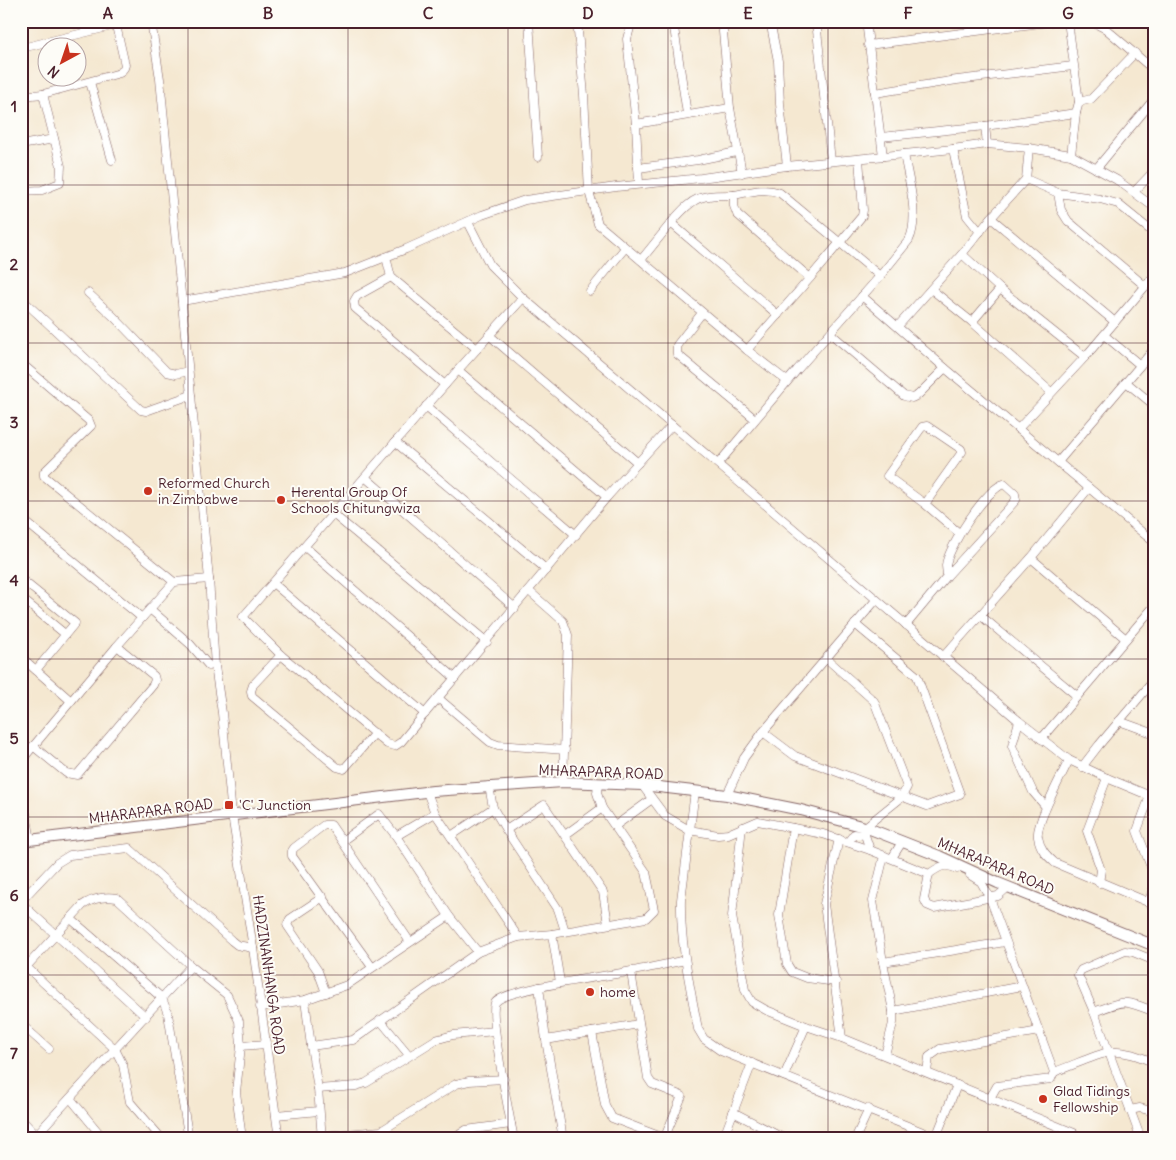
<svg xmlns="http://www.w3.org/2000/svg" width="1176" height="1160" font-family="Delius,sans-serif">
	<rect width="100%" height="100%" fill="#fdfcf7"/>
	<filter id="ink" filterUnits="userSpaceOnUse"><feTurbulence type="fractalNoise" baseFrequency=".02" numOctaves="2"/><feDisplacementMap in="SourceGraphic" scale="10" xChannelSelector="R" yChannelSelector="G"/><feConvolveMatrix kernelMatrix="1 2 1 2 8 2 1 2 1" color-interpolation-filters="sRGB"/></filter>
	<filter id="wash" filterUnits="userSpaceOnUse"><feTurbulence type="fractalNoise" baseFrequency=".0096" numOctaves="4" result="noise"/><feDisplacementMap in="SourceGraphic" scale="20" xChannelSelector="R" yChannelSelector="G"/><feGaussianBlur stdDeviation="1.12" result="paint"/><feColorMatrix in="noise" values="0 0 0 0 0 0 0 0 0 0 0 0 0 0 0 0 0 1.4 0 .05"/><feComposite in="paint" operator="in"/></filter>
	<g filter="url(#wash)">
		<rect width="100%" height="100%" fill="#f5e8d1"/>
	</g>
	<g filter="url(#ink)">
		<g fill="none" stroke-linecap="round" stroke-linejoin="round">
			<defs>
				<g id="minor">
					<path d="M151 21 160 79 209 579 215 666 222 713 232 815 253 948 279 1139"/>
					<path d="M529 21 538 157"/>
					<path d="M577 21 584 95 589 191 598 224 747 350 787 381"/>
					<path d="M634 21 631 24 627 39 636 124 639 184"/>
					<path d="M673 21 687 114"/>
					<path d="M722 21 730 108 742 173"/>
					<path d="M770 21 778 61 780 104 787 166"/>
					<path d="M816 21 831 161"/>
					<path d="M866 21 883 156"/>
					<path d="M1068 21 1079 102 1076 113 1071 155"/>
					<path d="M1090 21 1106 29 1155 71"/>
					<path d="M868 45 1056 21"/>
					<path d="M21 62 23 49 26 47 116 25"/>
					<path d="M90 82 112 160"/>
					<path d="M875 93 957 80 1073 66"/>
					<path d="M21 96 43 94 120 73 124 68 125 65 115 21"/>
					<path d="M1079 102 1091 99 1135 53"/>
					<path d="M636 124 730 108"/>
					<path d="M881 137 985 126"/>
					<path d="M987 144 985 126 1076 113"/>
					<path d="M21 145 54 139"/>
					<path d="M953 149 967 216 980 232"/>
					<path d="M638 168 698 160 737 152"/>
					<path d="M1096 169 1155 98"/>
					<path d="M1026 179 1058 193 1100 199 1118 204 1155 234"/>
					<path d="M21 191 42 190 60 183 61 166 43 94"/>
					<path d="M1134 192 1155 170"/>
					<path d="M1058 193 1061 210 1068 221 1145 286"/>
					<path d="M991 218 1115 322"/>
					<path d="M468 222 490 265 523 298 1019 721 1069 760 1107 778 1155 798"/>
					<path d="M671 223C695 195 699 195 734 195"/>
					<path d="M962 254 1000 289 1085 357"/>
					<path d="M386 257 391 277 477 349"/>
					<path d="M641 260 671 223 778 315"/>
					<path d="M391 277 357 296 354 301 355 308 445 385"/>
					<path d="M810 278 737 214 734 206V195C750 192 765 187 780 193L880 276"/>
					<path d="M931 289 972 322 1051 392"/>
					<path d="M590 291 625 248"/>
					<path d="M88 293 114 317 167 372 176 374 188 371"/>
					<path d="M862 296 945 368 1155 543"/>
					<path d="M523 298 458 370 243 617 281 655 387 744 395 746 401 742 607 497 672 425"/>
					<path d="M182 301 345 273 406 249 482 215 525 200 616 187 701 178 787 166 953 149 987 144 1029 148 1071 155 1117 180 1155 208"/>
					<path d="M21 303H26L141 410 146 411 191 395"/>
					<path d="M702 313 677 345V354L755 419"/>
					<path d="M972 322 1000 289"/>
					<path d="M898 326 962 254 991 218 1026 179 1029 148"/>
					<path d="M830 333 904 396 912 398 918 395 945 368"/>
					<path d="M489 335 638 463"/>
					<path d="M1104 335 1140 365"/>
					<path d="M747 350 810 278 862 216 863 210 859 159"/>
					<path d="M21 363 89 421 91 426 44 472V476L174 582 117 646 21 761"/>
					<path d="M458 370 607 497"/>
					<path d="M1126 382 1155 406"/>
					<path d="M426 406 576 535"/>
					<path d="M1018 429 1085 357 1155 275"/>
					<path d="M395 442 547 570"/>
					<path d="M1058 462 1155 348"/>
					<path d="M718 464 797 370 880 276 909 240C920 218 908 178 904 154"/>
					<path d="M365 477 515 608"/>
					<path d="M925 504 962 452 961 449 927 426 922 427 887 476 925 504 959 533"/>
					<path d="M333 514 487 642"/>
					<path d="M21 518 142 618"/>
					<path d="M305 547 455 678"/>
					<path d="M1031 558 1126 639"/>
					<path d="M21 579 75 623 36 670"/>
					<path d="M174 582 209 579"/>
					<path d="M274 584 425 714"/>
					<path d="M529 591 563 621 568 635 563 782"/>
					<path d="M21 598 65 634"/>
					<path d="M150 609 190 644 209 666"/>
					<path d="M980 615 1077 696"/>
					<path d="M906 625 947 576C947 573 946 568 946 565 948 547 987 488 1004 484L1015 494 1016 500 947 576"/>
					<path d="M281 655 253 685 251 691 252 696 337 767 344 769 375 733"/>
					<path d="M21 657 71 701"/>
					<path d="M943 657 1031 558 1089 488"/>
					<path d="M827 659 874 701 907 787 901 798 865 827V835L870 850"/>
					<path d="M438 698 490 742 498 745 565 750"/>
					<path d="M1019 721 1012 746 1033 792 1046 807"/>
					<path d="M1119 721 1155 734"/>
					<path d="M763 732 795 756 927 806 960 794 917 676 855 624"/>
					<path d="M1041 739 1155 605"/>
					<path d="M33 746 66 773 77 775 153 685 155 680 154 676 117 646"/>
					<path d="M1069 760C1062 775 1035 824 1038 837 1040 849 1046 855 1055 863L1155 905"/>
					<path d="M1082 767 1099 745 1155 679"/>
					<path d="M642 785 665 816 689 830 718 835 728 834 758 821 823 834 870 850 929 874C940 866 945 863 957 869"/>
					<path d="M489 786 493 808 506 830 558 909 565 931"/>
					<path d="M695 791 681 900C680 943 690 986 698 1029L704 1039 721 1051 940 1139"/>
					<path d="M427 792 435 813 518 937"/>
					<path d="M727 795 744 758 763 732 876 600"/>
					<path d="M21 804 26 814 31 840"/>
					<path d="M615 826 652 799"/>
					<path d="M742 827 732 916 745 990 752 1002 766 1010 806 1026 842 1038 1074 1133 1075 1139"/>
					<path d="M793 828 779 915 787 964 792 972 807 978 836 982"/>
					<path d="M506 830 544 805 603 892 608 924"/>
					<path d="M565 835 602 808"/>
					<path d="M396 836 435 813"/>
					<path d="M451 836 493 808"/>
					<path d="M839 839 824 904 842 1038"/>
					<path d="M342 841 379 814 396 836 449 916 347 985 305 1000 311 1046 353 1040 478 952 518 937 552 934 646 918 654 910 646 872 602 808 597 793 598 783"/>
					<path d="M848 842 854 834 865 835"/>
					<path d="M884 856 873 901 883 962 893 1011V1023L885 1055"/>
					<path d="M892 858 902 842"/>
					<path d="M929 874 924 899 927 905 934 908 998 896 1008 887"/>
					<path d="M970 875 981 882 990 898 1054 1072 1051 1079 997 1086 989 1100"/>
					<path d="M1099 883 1101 870 1087 831 1107 778"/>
					<path d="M323 897 290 919 287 925 318 971 326 993"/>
					<path d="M21 901 57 863 70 855 129 848 232 941 237 945 253 948"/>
					<path d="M21 903 146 1017"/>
					<path d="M1148 903 1154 887V875L1137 831 1150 796"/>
					<path d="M449 916 478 952"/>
					<path d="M71 919 162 998 168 1014 188 1134 186 1139"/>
					<path d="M552 934 560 982"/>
					<path d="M21 962 115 1049 123 1065 130 1102 162 1139"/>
					<path d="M883 962 1005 942"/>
					<path d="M27 966 83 905C93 898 106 896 117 898L191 966 227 995 239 1021 241 1046 266 1044"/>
					<path d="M372 967 292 856V851L294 848 324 825H331L410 942"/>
					<path d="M631 972 648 1078 652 1084 682 1096 664 1139"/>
					<path d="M539 987 546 1040 592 1032 605 1105 612 1118 664 1138"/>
					<path d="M260 1007 305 1000"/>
					<path d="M893 1011 1022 986"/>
					<path d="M1094 1012C1125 1000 1123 999 1155 1012"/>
					<path d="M380 1020 409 1055"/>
					<path d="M21 1024 49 1049"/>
					<path d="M592 1032 639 1024"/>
					<path d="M546 1040 563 1139"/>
					<path d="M241 1046 236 1092 242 1139"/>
					<path d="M311 1046 318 1089 322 1139"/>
					<path d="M927 1072 929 1057 940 1049 1039 1031"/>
					<path d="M1054 1072C1069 1067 1095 1055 1109 1052 1125 1050 1141 1057 1155 1063"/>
					<path d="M784 1076 806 1026"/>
					<path d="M318 1089 356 1086 366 1083 435 1040 453 1035 495 1031"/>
					<path d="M70 1098 104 1139"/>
					<path d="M1130 1110 1140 1108 1155 1112"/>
					<path d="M733 1112 785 1139"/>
					<path d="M276 1115 319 1111"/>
					<path d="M21 1119 40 1139"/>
					<path d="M37 1134 191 966"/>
					<path d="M322 1136 381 1131 456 1084 469 1081 504 1079"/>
					<path d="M936 1137 957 1085"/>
					<path d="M453 1139 466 1130 511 1124"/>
					<path d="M514 1139C510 1119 489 1014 495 1003 504 988 611 976 632 971 650 968 667 964 685 960"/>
					<path d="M723 1139 752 1063"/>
					<path d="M855 1139 869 1109"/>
					<path d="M1141 1139 1094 1012 1078 975 1081 970 1125 951 1133 952 1155 961"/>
				</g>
				<path id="major" d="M21 841 433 791 563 782 642 785 727 795 801 810 865 827 939 856 998 883 1155 946"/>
			</defs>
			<use href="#minor" stroke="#866565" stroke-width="9"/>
			<use href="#major" stroke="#866565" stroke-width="12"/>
			<use href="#minor" stroke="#fff" stroke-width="8"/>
			<use href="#major" stroke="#fff" stroke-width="10"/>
		</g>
	</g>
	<path fill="none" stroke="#4a1f2b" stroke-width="1" stroke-opacity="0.55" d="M188 21V1139M348 21V1139M508 21V1139M668 21V1139M828 21V1139M988 21V1139M21 185H1155M21 343H1155M21 501H1155M21 659H1155M21 817H1155M21 975H1155"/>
	<g fill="#c8321e" stroke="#fdfcf7" stroke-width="2">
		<circle cx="148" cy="491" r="5"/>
		<circle cx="281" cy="500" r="5"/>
		<rect x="224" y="800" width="10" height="10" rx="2.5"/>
		<circle cx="590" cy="992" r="5"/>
		<circle cx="1043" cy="1099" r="5"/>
	</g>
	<g text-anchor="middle" stroke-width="4" stroke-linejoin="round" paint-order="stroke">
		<g font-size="14" fill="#4a1f2b" stroke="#fdfcf7" text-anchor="start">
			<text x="158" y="488">Reformed Church<tspan x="158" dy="16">in Zimbabwe</tspan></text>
			<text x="291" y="497">Herental Group Of<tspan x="291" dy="16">Schools Chitungwiza</tspan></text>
			<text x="239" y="810">'C' Junction</text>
			<text x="600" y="997">home</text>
			<text x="1053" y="1096">Glad Tidings<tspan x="1053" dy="16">Fellowship</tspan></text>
		</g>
		<g font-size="14" fill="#4a1f2b" stroke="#fdfcf7">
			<text transform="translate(601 772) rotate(2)" y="5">MHARAPARA ROAD</text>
			<text transform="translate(151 811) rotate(-7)" y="5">MHARAPARA ROAD</text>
			<text transform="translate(996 866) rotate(23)" y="5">MHARAPARA ROAD</text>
			<text transform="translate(269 975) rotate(82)" y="5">HADZINANHANGA ROAD</text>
		</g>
	</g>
	<rect width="1176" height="1160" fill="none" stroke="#fdfcf7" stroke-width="55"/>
	<g transform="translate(62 62) rotate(220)"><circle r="24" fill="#fdfcf7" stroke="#b5a4a5"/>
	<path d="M0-4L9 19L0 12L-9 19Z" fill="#c8321e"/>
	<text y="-8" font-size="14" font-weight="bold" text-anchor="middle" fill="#4a1f2b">N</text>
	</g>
	<rect x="28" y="28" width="1120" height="1104" fill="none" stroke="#4a1f2b" stroke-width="2"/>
	<g font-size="16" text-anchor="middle" font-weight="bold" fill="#4a1f2b">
		<text x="108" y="19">A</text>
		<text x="268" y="19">B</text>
		<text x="428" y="19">C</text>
		<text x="588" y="19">D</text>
		<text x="748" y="19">E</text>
		<text x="908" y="19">F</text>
		<text x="1068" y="19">G</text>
		<text x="14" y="112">1</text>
		<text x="14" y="270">2</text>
		<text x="14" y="428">3</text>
		<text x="14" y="586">4</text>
		<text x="14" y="744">5</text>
		<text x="14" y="901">6</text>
		<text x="14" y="1059">7</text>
	</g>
</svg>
